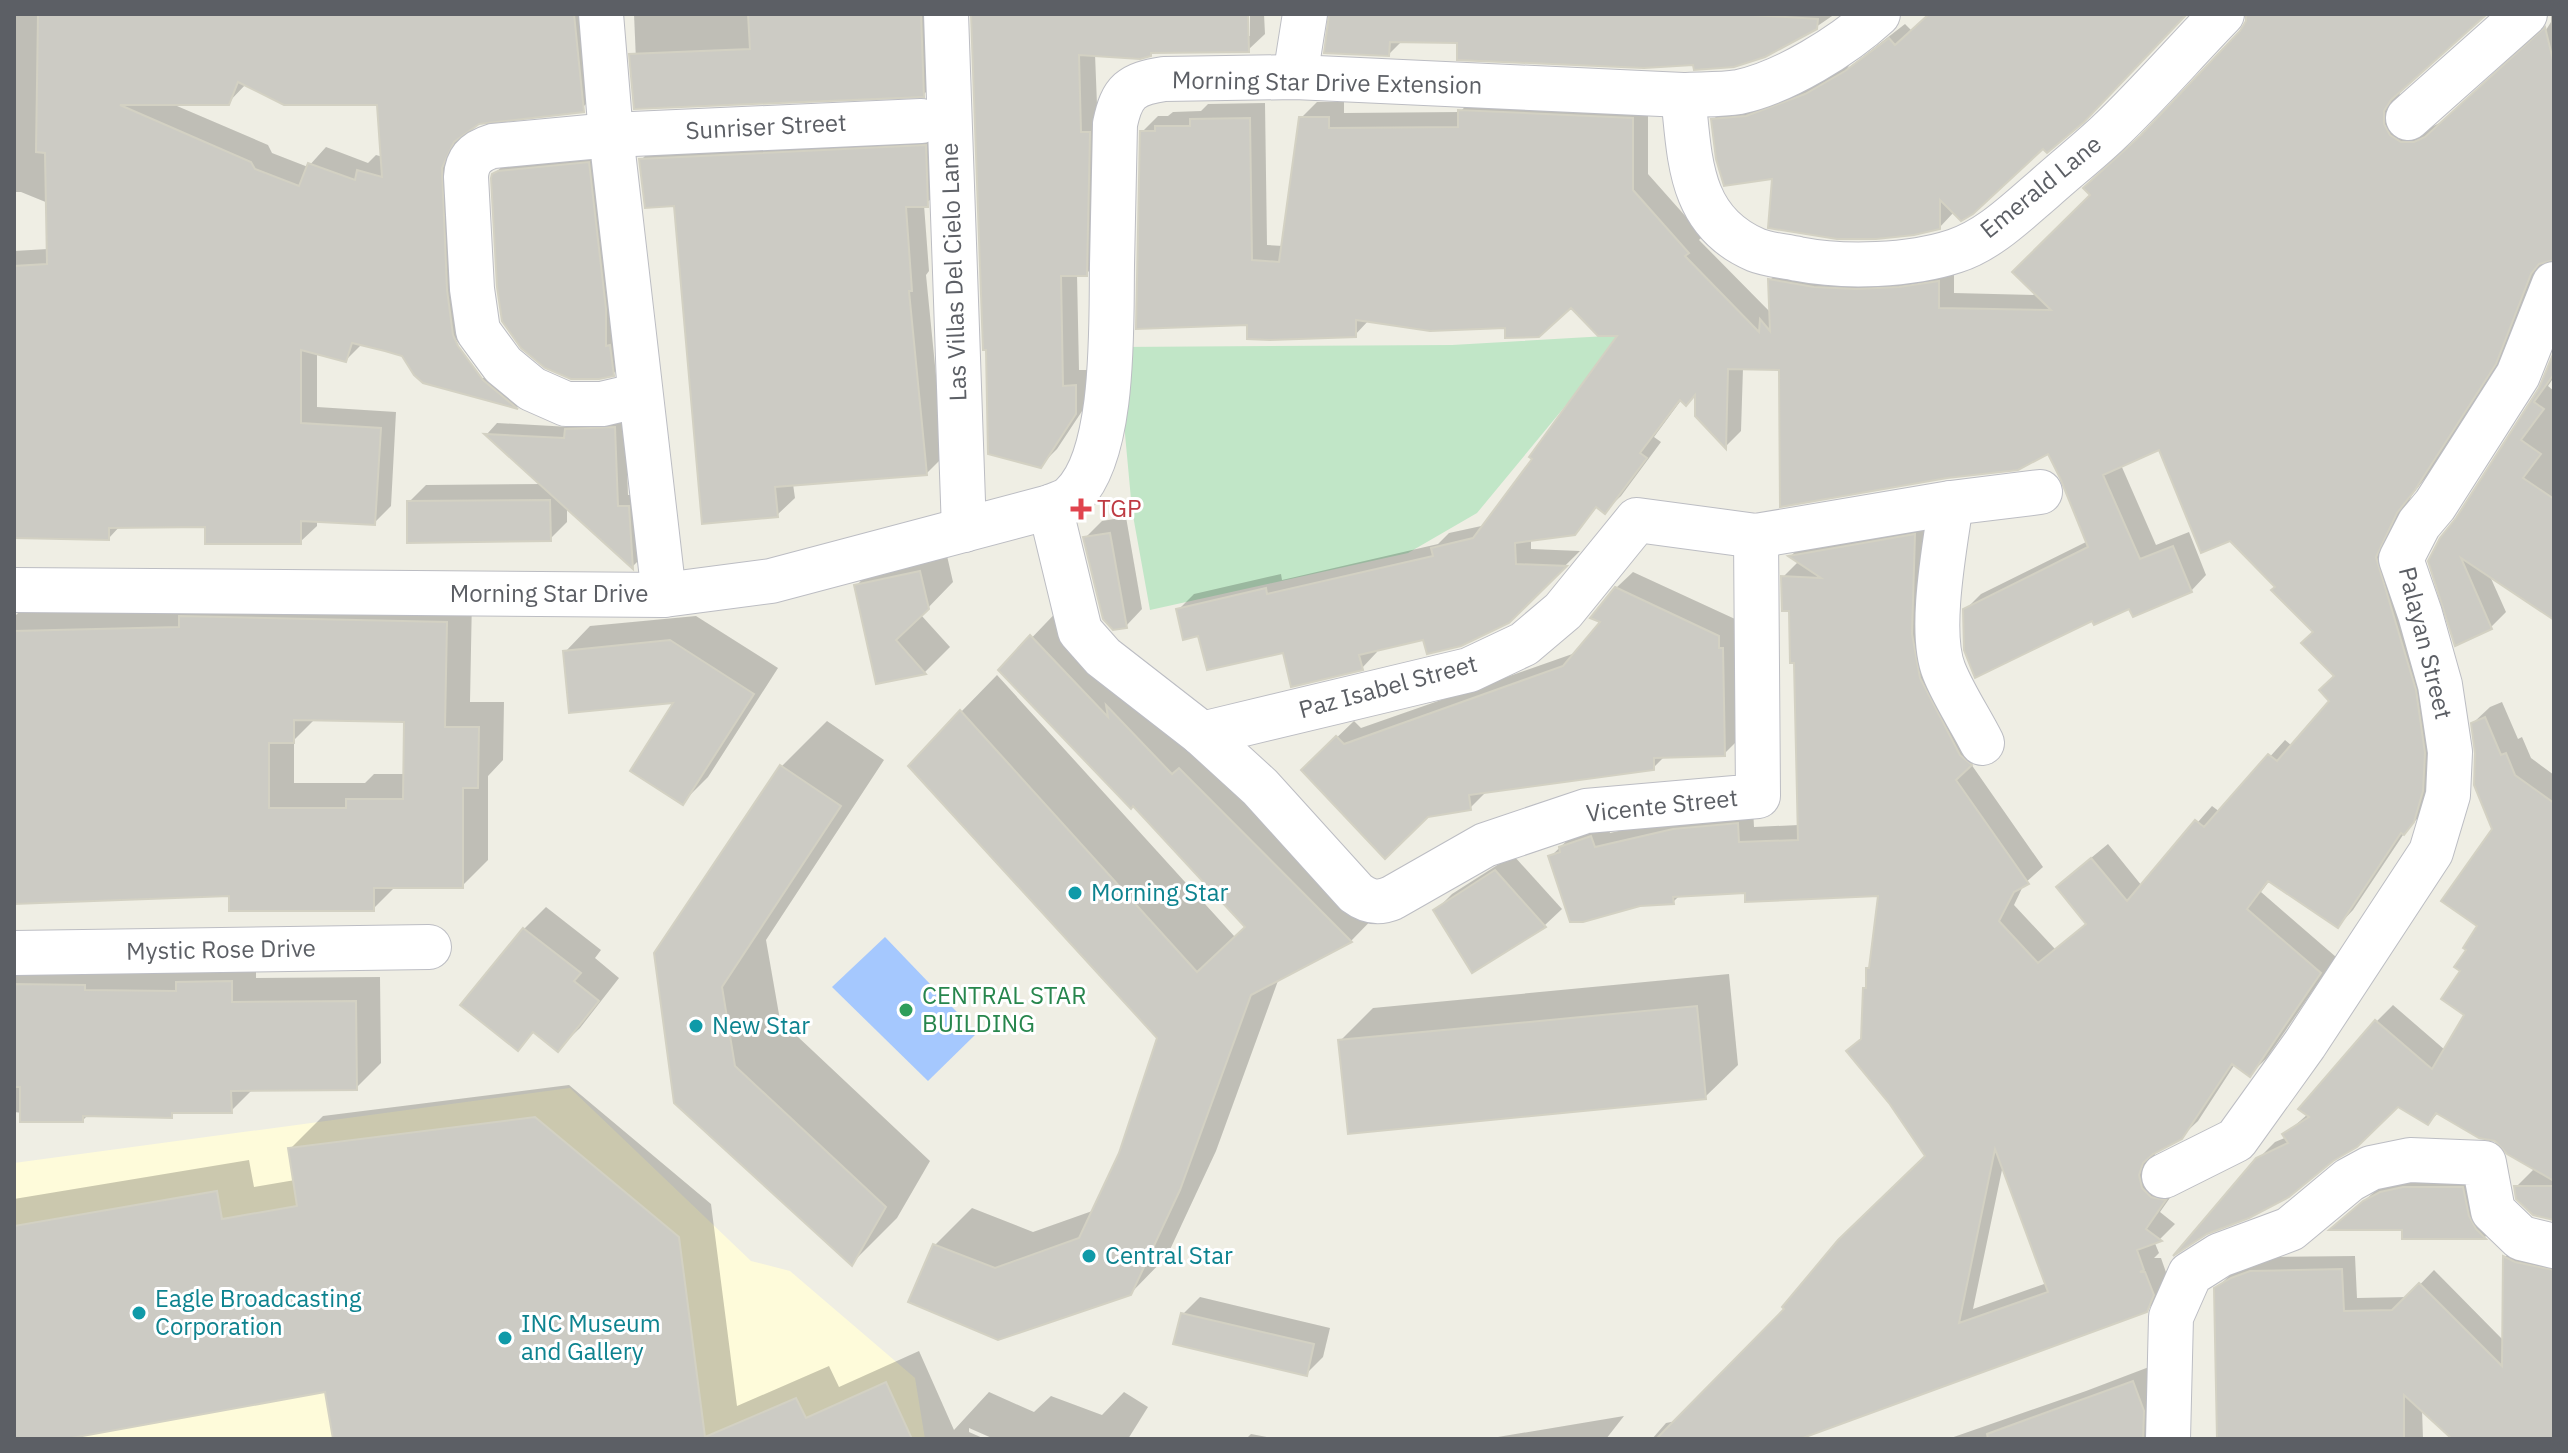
<svg xmlns="http://www.w3.org/2000/svg" width="2568" height="1453" font-family="'IBM Plex Sans',sans-serif">
	<rect width="100%" height="100%" fill="#efeee4"/>
	<path fill="#fefbda" d="M570 1088 751 1261 790 1271 915 1378 925 1439H14V1163Z"/>
	<path fill="#c1e6c7" d="M1624 335 1477 513 1408 553 1150 610 1132 510 1117 347 1452 345Z"/>
	<path fill="#a5c8fe" d="M885 937 977 1033 928 1081 832 987Z"/>
	<g fill="#0003" fill-rule="evenodd">
		<path d="M14 14H591L596 94 579 111 478 122 465 131 459 146 463 273 533 392 517 407 424 381 404 354 362 344 346 360 317 352V407L396 412 391 506 374 523 317 520V526L300 542 207 525H121L109 538 14 536V251L48 249V203L21 192H14ZM246 84 379 103 383 157 376 155 368 163 326 147 308 167 272 153 268 145 170 103H228ZM454 337 484 378H479L450 339Z"/>
		<path d="M634 14H938L940 78 923 95 638 107Z"/>
		<path d="M973 14H1246V36H1250V14H1264L1265 34 1248 50 1095 54 1103 257 1086 274H1077L1079 370H1092V396L1057 449 1040 466 988 348Z"/>
		<path d="M1331 14H1835L1816 27 1694 62 1459 41 1403 40 1389 54Z"/>
		<path d="M1930 14H2185L2043 146 1954 212 1939 228 1775 176 1713 120 1728 104 1851 62 1847 69 1905 24 1912 31Z"/>
		<path d="M2248 14H2484L2400 92 2398 106 2429 128 2442 122 2546 30 2551 22V14H2554V258L2545 259 2511 346 2430 472 2412 495 2394 530 2438 774 2419 817 2407 829 2353 910 2338 926 2270 880 2261 892 2336 957 2266 1059 2250 1074 2235 1064 2198 1121 2181 1137 2156 1150 2154 1158 2179 1185 2160 1212 2175 1224 2160 1239 2154 1241 2159 1253 2154 1258H2161L2168 1278 2162 1294 2146 1311 1794 1439H1652L1666 1423 1676 1421 1787 1309 1927 1156 1863 1037 1865 988 1868 986V969L1872 965 1881 894 1746 891 1680 895 1673 902 1550 857 1576 832 1607 821 1610 833 1690 814 1753 808 1754 827 1799 825 1796 661 1791 609 1783 577 1799 561 1791 556 1805 541 1930 520 1927 618 1986 749 1971 764 2043 867 2024 884 2014 905 2055 949 2088 923 2059 887 2074 872 2108 844 2142 886 2212 806 2220 812 2285 740 2292 746 2332 701 2337 676 2316 632 2160 447 2121 465 2156 545 2189 532 2206 575 2191 591 2093 618 1965 610 1981 594 2088 541 2049 452 1781 368H1743L1741 431 1726 446 1697 393 1682 399 1654 437 1661 442 1621 496 1605 511 1598 506 1574 533 1531 539V549L1580 551 1508 622 1376 648 1377 652 1362 668 1200 634 1179 609 1194 594 1281 574 1282 580 1438 544 1449 533 1486 525 1621 333 1571 305 1507 326 1369 320 1355 335 1249 323 1142 132 1158 116H1168L1173 112 1201 111 1208 104 1265 103 1267 245 1283 246 1301 118 1317 102H1344V113L1460 112 1476 95 1648 103V174L1703 236 1699 240 1772 314 1770 280 1786 264 1954 267V293L2038 295 2092 195 2242 32 2248 20ZM2003 1165 2047 1283 1973 1309Z"/>
		<path d="M943 128 945 187 924 205 929 271 926 275 944 456 926 474 793 484 795 498 777 515 676 204 641 160 659 142Z"/>
		<path d="M596 155 626 360 613 374 494 174 508 161Z"/>
		<path d="M2554 357V377L2548 386 2554 391V618L2489 574 2506 612 2491 627 2456 643 2458 520 2541 389Z"/>
		<path d="M625 416 628 495H639L644 555 633 566 567 506V522L550 539 409 502 426 485 543 484 487 434 497 423 570 427 579 418Z"/>
		<path d="M1126 517 1142 609 1126 626 1085 538 1102 521Z"/>
		<path d="M945 547 953 582 921 615 950 647 925 672 878 682 856 586 881 560Z"/>
		<path d="M1633 572 1735 619V632H1739L1740 738 1724 754 1665 756 1653 768 1487 791 1470 808 1303 770 1354 721 1361 728 1578 652 1603 621 1616 588Z"/>
		<path d="M472 597 470 702H504L503 760 488 776V860L462 886H396L373 909 231 894 14 901V617L25 606ZM315 719 406 720 405 774H374L365 783H294V740Z"/>
		<path d="M1068 600 1387 904 1351 941 1279 978 1216 1151 1167 1256 1130 1294 998 1338 935 1245 972 1208 1033 1232 1095 1210 1121 1154 1159 1038 961 712 997 675 1235 937 1247 926 1133 804 1001 670Z"/>
		<path d="M696 616 778 668 708 777 683 802 677 701 565 652 590 626Z"/>
		<path d="M2502 702 2518 739 2522 737 2531 758 2554 775V1219L2516 1187 2535 1168 2496 1139 2439 1112 2428 1123 2398 1105 2257 1160 2275 1142 2287 1137 2285 1134 2308 1114 2377 1021 2393 1005 2445 1050 2467 1014 2463 971 2480 926 2494 829 2473 723 2490 707Z"/>
		<path d="M827 721 884 760 766 940 780 1020 930 1161 897 1218 852 1263 656 953 782 766Z"/>
		<path d="M1513 855 1562 909 1545 925 1473 970 1435 911 1452 894Z"/>
		<path d="M546 907 601 950 595 958 619 978 580 1028 558 1049 535 1031 518 1048 463 1005 524 929Z"/>
		<path d="M256 957V978L380 977 381 1063 356 1088 253 1089 231 1111H176L171 1116 89 1114 83 1120 14 1112V960Z"/>
		<path d="M1729 974 1738 1065 1705 1097 1340 1041 1373 1008Z"/>
		<path d="M569 1085 711 1204 737 1406 829 1366 839 1387 919 1351 954 1430 989 1392 1034 1412 1051 1396 1102 1415 1124 1392 1148 1407 1128 1439H994L969 1428V1432L985 1439H335L327 1390 55 1439H14V1199L249 1160 254 1187 295 1180 290 1149 323 1116Z"/>
		<path d="M2477 1174 2498 1223 2485 1237H2404V1228H2333L2380 1187 2396 1178Z"/>
		<path d="M2519 1243 2554 1255V1439H2455L2422 1408 2423 1439H2219L2216 1289 2230 1275 2247 1264 2265 1257 2355 1256 2357 1298 2408 1297 2434 1270 2504 1341 2505 1257Z"/>
		<path d="M1200 1297 1330 1328 1323 1357 1306 1374 1183 1314Z"/>
		<path d="M2149 1367 2154 1439H1948L2086 1391Z"/>
		<path d="M1624 1416 1606 1439H1486Z"/>
		<path d="M1251 1434 1278 1439H1246Z"/>
	</g>
	<g fill="#cccbc4" stroke="#d3d1c3" stroke-width="2" fill-rule="evenodd">
		<path d="M38 14H574L584 112 479 124 454 142 442 168 447 290 453 335 458 346 483 380 518 409 423 383 414 375 402 356 385 351 352 343 346 362 301 350V423L381 428 375 525 301 521V544H205V527L109 528V540L14 538V266L47 264 45 153 36 152ZM238 82 284 105H377L382 177 357 170 355 180 308 163 299 186 255 169 251 162 120 105H229Z"/>
		<path d="M748 14H921L924 97 634 109 629 54 750 49Z"/>
		<path d="M971 14H1248L1249 52 1151 53V56L1140 59 1079 55 1081 132H1090L1087 276H1061L1063 386 1076 385V414L1041 468 988 454 986 350H983Z"/>
		<path d="M1329 14H1737L1818 19 1817 29 1765 57 1734 67 1694 70 1693 65 1644 68 1457 60V43L1390 42 1389 56 1324 53Z"/>
		<path d="M1929 14H2187L2084 122 2047 153 2043 149 1973 214 1961 221 1940 200V229L1914 235 1876 239H1837L1768 228 1772 179 1724 186 1716 159 1711 119 1746 116 1805 94 1845 71 1889 38 1895 45Z"/>
		<path d="M2246 14H2487L2391 100 2384 111V124L2390 135 2401 142H2414L2425 137 2545 27 2554 64V260L2539 264 2531 274 2496 364 2415 490 2397 513 2376 557 2416 690 2425 753 2423 791 2414 822 2404 835 2401 833 2338 928 2268 881 2247 909 2321 973 2250 1077 2232 1064 2182 1139 2153 1154 2143 1163 2139 1175 2142 1188 2151 1197 2166 1200 2146 1229 2162 1241 2137 1250 2144 1270 2140 1272H2145L2154 1295 2147 1312 1800 1439H1656L1784 1309 1782 1307 1838 1240 1925 1156 1889 1103 1846 1051 1861 1039 1863 988H1866V968H1869L1878 896 1745 902V893L1673 897 1674 904 1640 906 1583 922H1570L1548 856 1560 852 1559 847 1591 836 1595 847 1673 829 1738 823 1739 842 1798 840 1794 663H1790L1789 611H1782L1781 576 1821 578 1788 556 1915 534 1912 634 1920 678 1960 755 1972 765 1956 780 2029 884 2014 892 1999 921 2038 963 2086 924 2056 887 2091 858 2127 901 2195 820 2204 827 2268 754 2277 761 2329 701 2319 690 2334 676 2301 643 2313 632 2271 590 2275 587 2230 541 2201 553 2159 450 2103 475 2140 559 2173 546 2192 592 2133 617 2129 609 2094 625 2092 621 1975 678 1964 650 1963 609 2088 547 2060 478 2048 454 2018 470 1947 478 1780 507 1779 370 1728 369 1726 449 1695 416V395L1686 406 1680 400 1640 453 1647 458 1605 514 1596 507 1575 535 1515 543 1516 564 1567 566 1509 623 1461 646 1427 654 1423 640 1359 655 1363 670 1291 687 1283 653 1207 670 1198 636 1183 640 1176 609 1266 588 1267 594 1433 556 1431 548 1473 538 1532 459 1529 457 1617 336H1598L1571 308 1539 337 1505 338V328L1430 331 1356 320V337L1270 340 1247 339V325L1136 329 1140 131H1155V126H1190V119L1250 118 1252 260 1279 262 1299 117H1329V128L1458 127V110L1633 118V190L1689 253 1685 256 1759 332 1760 319 1770 331 1768 279 1814 287 1856 289 1899 287 1939 281V308L2051 310 2012 272 2090 195 2083 188 2140 136 2240 31 2246 21ZM1995 1149 2048 1292 1959 1323Z"/>
		<path d="M926 145 928 207H906L912 291H909L927 475 775 487 778 517 702 524 674 206 645 208 639 159Z"/>
		<path d="M589 162 606 309V346L610 345 614 376 599 379H571L545 368 521 348 502 321 497 287 491 178 492 174 498 171Z"/>
		<path d="M2554 352V374L2534 402 2544 409 2521 440 2541 454 2523 478 2554 499V620L2461 558 2492 629 2455 646 2428 561 2440 538 2456 518 2539 388Z"/>
		<path d="M615 427 618 506H629L633 569 484 434 564 438 565 429Z"/>
		<path d="M550 500 551 541 407 543V501Z"/>
		<path d="M1110 533 1127 628 1113 630 1103 619 1083 537Z"/>
		<path d="M920 571 929 609 896 640 926 674 876 684 854 585Z"/>
		<path d="M1615 587 1719 636V648H1723L1725 756 1654 758V770L1469 795 1471 810 1428 817 1385 859 1301 770 1336 736 1344 744 1563 666 1600 622 1590 618Z"/>
		<path d="M179 616 447 622 445 727H479L478 788H463V888H374V911H229V896L14 904V631L179 627ZM294 720 404 722 403 799H346V808H269V743H294Z"/>
		<path d="M1030 635 1108 717 1106 705 1172 774 1179 768 1352 942 1251 995 1180 1190 1131 1295 998 1340 908 1302 933 1244 995 1268 1079 1238 1119 1153 1157 1038 908 766 960 710 1197 972 1245 927 1133 806 1131 809 998 670Z"/>
		<path d="M670 640 754 694 683 805 630 771 673 703 569 713 563 651Z"/>
		<path d="M2485 717 2501 755 2506 753 2515 775 2554 803V1181L2507 1154 2495 1141 2479 1138 2436 1113 2428 1125 2398 1107 2357 1147 2333 1161 2289 1197 2249 1218 2207 1234 2173 1256 2256 1158 2288 1143 2282 1134 2309 1117 2298 1109 2375 1020 2432 1069 2464 1015 2441 999 2460 971 2454 967 2466 950 2463 948 2477 926 2441 901 2492 829 2474 785 2475 753 2471 723Z"/>
		<path d="M780 765 841 806 722 987 735 1066 886 1207 852 1266 674 1103 654 953Z"/>
		<path d="M1495 870 1546 927 1472 973 1433 910Z"/>
		<path d="M523 928 581 973 574 981 599 1001 558 1052 533 1032 518 1051 460 1005Z"/>
		<path d="M232 981V1002L356 1001 357 1090 231 1091 232 1113H172V1118L83 1116V1122H20V1087H14V984L85 985V990L176 991V982Z"/>
		<path d="M1697 1006 1706 1099 1348 1134 1338 1040Z"/>
		<path d="M535 1117 679 1237 705 1437 796 1398 806 1418 886 1382 912 1439H333L325 1392 66 1439H14V1226L217 1191 222 1219 297 1206 288 1148Z"/>
		<path d="M2514 1186H2554V1220L2533 1215 2516 1199Z"/>
		<path d="M2403 1187H2463L2469 1216 2476 1229 2486 1239H2402V1230H2329L2363 1201 2380 1192Z"/>
		<path d="M2503 1256 2515 1262 2554 1270V1439H2452L2404 1395V1439H2217L2214 1288 2231 1278 2250 1271 2342 1269 2344 1311 2392 1310 2419 1283 2502 1366Z"/>
		<path d="M1181 1313 1314 1344 1307 1376 1173 1344Z"/>
		<path d="M2133 1381 2144 1411 2143 1439H1988L1987 1434Z"/>
	</g>
	<g fill="none" stroke-linecap="round" stroke-linejoin="round">
		<defs>
			<g id="minor">
				<path d="M601 14 611 135 664 595"/>
				<path d="M946 14 964 530"/>
				<path d="M1295 77 1305 14"/>
				<path d="M1683 95C1690 157 1688 221 1756 250 1768 255 1785 256 1798 259 1844 268 1910 266 1955 251 1989 240 2017 212 2044 189 2065 170 2088 152 2108 133 2148 95 2184 53 2222 14"/>
				<path d="M2408 118 2525 14"/>
				<path d="M640 395 602 404H566L532 389 503 365 478 331 472 289 466 177C467 159 476 151 493 146L611 135 921 121"/>
				<path d="M1951 503C1945 546 1928 632 1944 671 1954 696 1970 719 1982 743"/>
				<path d="M1050 507 1080 631 1103 657 1202 734 1469 670 1524 644 1563 611 1637 520 1756 536 1951 503 2040 492"/>
				<path d="M14 590 664 595 771 581 1050 507C1057 504 1067 501 1072 496 1116 455 1111 322 1112 265 1113 218 1114 171 1115 124 1122 91 1131 84 1164 79L1295 77 1683 95C1701 94 1721 95 1739 92 1785 82 1843 46 1878 14"/>
				<path d="M1202 734 1260 787 1356 893C1368 902 1378 904 1392 898L1485 845 1586 811 1758 796 1756 536"/>
				<path d="M14 953 429 947"/>
				<path d="M2164 1176 2236 1140 2305 1044 2431 852 2448 795 2450 752 2440 685 2420 614 2401 559 2419 524 2435 505 2518 375 2554 284"/>
				<path d="M2168 1439 2171 1317 2190 1274 2220 1255 2290 1229 2349 1180 2371 1168 2410 1160 2484 1163 2493 1211 2521 1238 2554 1246"/>
			</g>
		</defs>
		<use href="#minor" stroke="#bcbdc3" stroke-width="46"/>
		<use href="#minor" stroke="#fff" stroke-width="44"/>
	</g>
	<path fill="#e0444e" stroke="#fff" stroke-width="3" d="M1077 497h8v8h8v8h-8v8h-8v-8h-8v-8h8z"/>
	<g fill="#0f9aa8" stroke="#fff" stroke-width="3">
		<circle cx="1075" cy="893" r="8"/>
		<circle cx="696" cy="1026" r="8"/>
		<circle cx="1089" cy="1256" r="8"/>
		<circle cx="139" cy="1313" r="8"/>
		<circle cx="505" cy="1338" r="8"/>
	</g>
	<circle fill="#2e9e5b" stroke="#fff" stroke-width="3" cx="906" cy="1010" r="8"/>
	<g text-anchor="middle" stroke-width="6" stroke-linejoin="round" paint-order="stroke">
		<g font-size="24" fill="#5c5f65" stroke="#fff">
			<text transform="translate(1327 83) rotate(1)" y="8">Morning Star Drive Extension</text>
			<text transform="translate(766 127) rotate(-3)" y="8">Sunriser Street</text>
			<text transform="translate(2041 187) rotate(-39)" y="8">Emerald Lane</text>
			<text transform="translate(954 272) rotate(-92)" y="8">Las Villas Del Cielo Lane</text>
			<text x="549" y="602">Morning Star Drive</text>
			<text transform="translate(2425 643) rotate(76)" y="8">Palayan Street</text>
			<text transform="translate(1388 687) rotate(-15)" y="8">Paz Isabel Street</text>
			<text transform="translate(1662 806) rotate(-6)" y="8">Vicente Street</text>
			<text transform="translate(221 950) rotate(-1)" y="8">Mystic Rose Drive</text>
		</g>
		<g font-size="24" fill="#be3a42" stroke="#fff" text-anchor="start">
			<text x="1097" y="517">TGP</text>
		</g>
		<g font-size="24" fill="#0d838f" stroke="#fff" text-anchor="start">
			<text x="1091" y="901">Morning Star</text>
			<text x="712" y="1034">New Star</text>
			<text x="1105" y="1264">Central Star</text>
			<text x="155" y="1307">Eagle Broadcasting<tspan x="155" dy="28">Corporation</tspan></text>
			<text x="521" y="1332">INC Museum<tspan x="521" dy="28">and Gallery</tspan></text>
		</g>
		<g font-size="24" fill="#27864d" stroke="#fff" text-anchor="start">
			<text x="922" y="1004">CENTRAL STAR<tspan x="922" dy="28">BUILDING</tspan></text>
		</g>
	</g>
	<rect width="2568" height="1453" fill="none" stroke="#5c5f65" stroke-width="32"/>
</svg>
